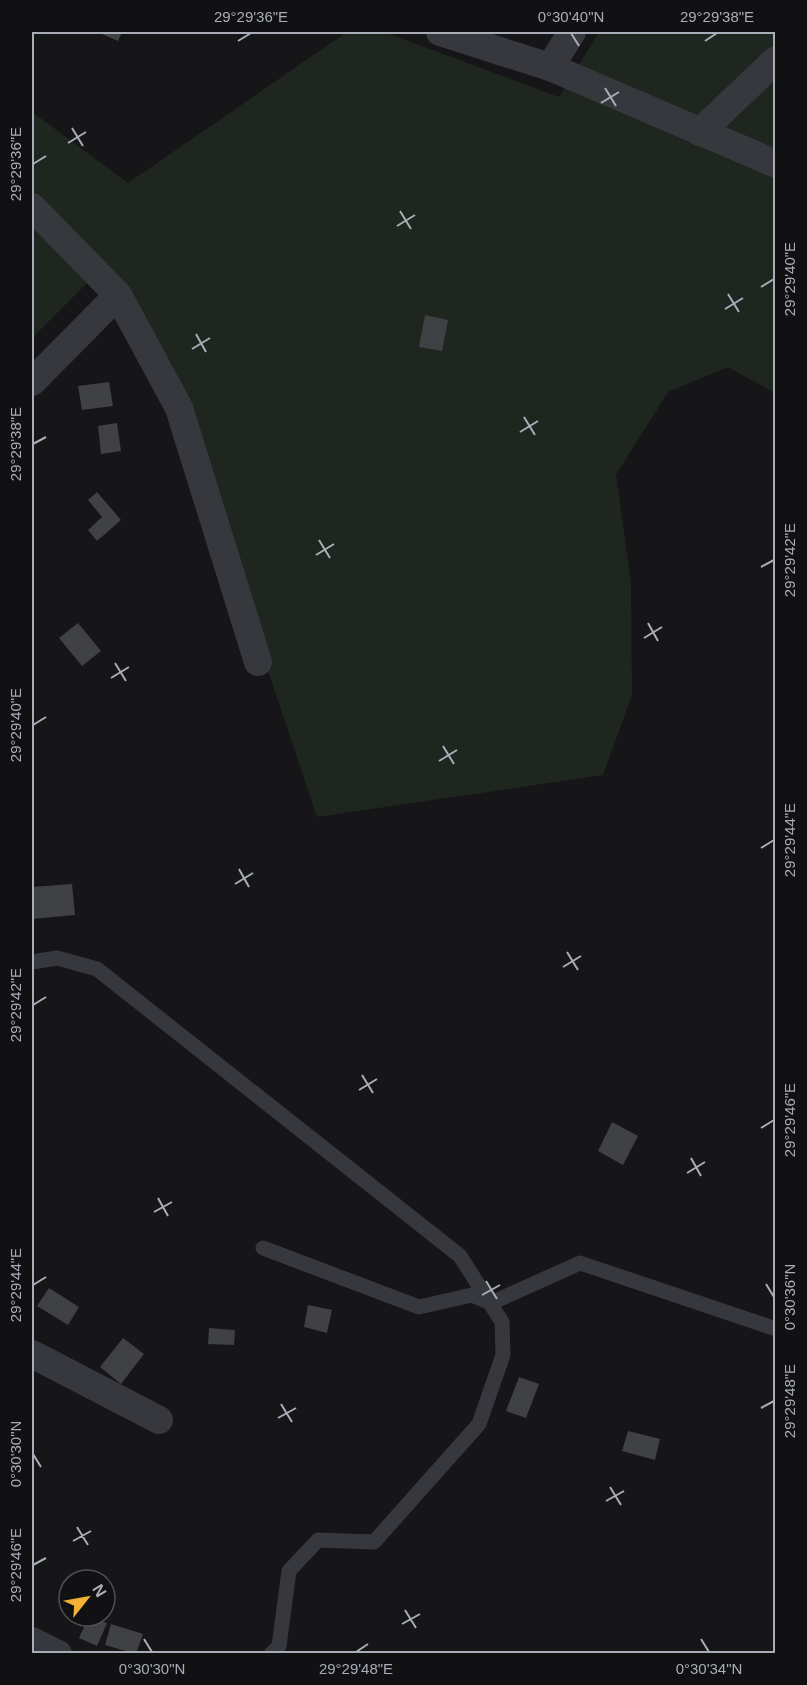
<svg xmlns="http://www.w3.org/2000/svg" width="807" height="1685" font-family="Helvetica,sans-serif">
	<rect width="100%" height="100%" fill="#161618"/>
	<path fill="#1e261f" d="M347 32H384L559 97 599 32H775V393L728 367 668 392 616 475 631 582 632 695 603 775 317 817 260 647 170 418 92 278 32 338V112L128 183Z"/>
	<g fill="#404145">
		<path d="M103 32H122L118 41 102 34Z"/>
		<path d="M425 315 448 320 442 351 419 347Z"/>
		<path d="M109 382 113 406 82 410 78 386Z"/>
		<path d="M117 423 121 451 101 454 98 426Z"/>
		<path d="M97 492 121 520 97 541 88 530 102 517 88 500Z"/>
		<path d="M78 623 101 651 82 666 59 638Z"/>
		<path d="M72 884 75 915 32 919V887Z"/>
		<path d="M612 1122 638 1136 623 1165 598 1151Z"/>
		<path d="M49 1288 79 1307 68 1325 37 1306Z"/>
		<path d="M308 1305 332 1310 327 1333 304 1327Z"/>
		<path d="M209 1328 235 1330 234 1345 208 1344Z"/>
		<path d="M123 1338 144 1354 121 1384 100 1367Z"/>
		<path d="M519 1377 539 1384 526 1418 506 1411Z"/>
		<path d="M628 1431 660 1439 655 1460 622 1451Z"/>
		<path d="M89 1616 107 1623 97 1646 79 1638Z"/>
		<path d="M111 1624 143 1634 136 1654 105 1645Z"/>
	</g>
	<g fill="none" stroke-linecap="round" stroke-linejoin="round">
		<g stroke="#37383d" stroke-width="15">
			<path d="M32 962 57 958 97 969 460 1256 502 1322 503 1355 479 1424 374 1542 318 1540 289 1571 279 1646 271 1654"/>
			<path d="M263 1248 419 1307 472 1295 491 1303 580 1263 776 1329"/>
		</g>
		<g stroke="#37383d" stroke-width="28">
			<path d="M440 32 550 67 776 164"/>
			<path d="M550 67 572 32"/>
			<path d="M700 132 776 60"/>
			<path d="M32 207 118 295 179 408 258 662"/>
			<path d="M32 382 118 295"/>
			<path d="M32 1354 159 1420"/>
			<path d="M32 1641 58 1654"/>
		</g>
	</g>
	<path fill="none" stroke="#a8adb8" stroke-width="2" d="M571 33 579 46M238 41 251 33M705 41 717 33M605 88 616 106M601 103 619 92M72 128 83 146M68 143 86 132M33 164 46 156M400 211 411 229M397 226 415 215M761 287 774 279M728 294 739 312M725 309 743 298M196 334 206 352M192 349 210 338M524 417 535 435M520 432 538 421M33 444 46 437M319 540 330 558M316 555 334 544M761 567 774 560M648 623 658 641M644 638 662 627M115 663 126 681M111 678 129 667M33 725 46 717M443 746 454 764M439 761 457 750M761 848 774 840M239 869 249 887M235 884 253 873M567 952 578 970M563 967 581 956M33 1005 46 997M362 1075 373 1093M359 1090 377 1079M761 1128 774 1120M691 1158 701 1176M687 1173 705 1162M158 1198 168 1216M154 1212 172 1202M486 1281 497 1299M766 1284 774 1297M33 1285 46 1277M482 1295 500 1285M281 1404 292 1422M761 1408 774 1401M278 1418 296 1408M33 1454 41 1467M610 1487 621 1505M606 1501 624 1491M77 1527 88 1545M73 1541 91 1531M33 1565 46 1558M405 1610 416 1628M402 1624 420 1614M144 1639 152 1652M701 1639 709 1652M356 1652 368 1644"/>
	<rect width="807" height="1685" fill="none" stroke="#111113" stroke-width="66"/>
	<g transform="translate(87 1598) rotate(59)"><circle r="28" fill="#111113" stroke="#4d4f55" stroke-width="1.5"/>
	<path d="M0-4.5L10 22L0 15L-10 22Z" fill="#f2b134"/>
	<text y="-9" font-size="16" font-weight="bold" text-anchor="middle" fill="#a8adb8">N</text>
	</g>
	<rect x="33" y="33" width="741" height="1619" fill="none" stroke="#a8adb8" stroke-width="2"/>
	<g font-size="15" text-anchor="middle" fill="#a8adb8">
		<text x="251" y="22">29°29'36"E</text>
		<text x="571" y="22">0°30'40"N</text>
		<text x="717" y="22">29°29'38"E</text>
		<text transform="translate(16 164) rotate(-90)" y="5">29°29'36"E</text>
		<text transform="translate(790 279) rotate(-90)" y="5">29°29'40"E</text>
		<text transform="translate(16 444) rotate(-90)" y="5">29°29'38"E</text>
		<text transform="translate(790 560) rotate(-90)" y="5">29°29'42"E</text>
		<text transform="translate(16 725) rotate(-90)" y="5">29°29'40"E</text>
		<text transform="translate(790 840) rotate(-90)" y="5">29°29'44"E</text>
		<text transform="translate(16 1005) rotate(-90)" y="5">29°29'42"E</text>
		<text transform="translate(790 1120) rotate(-90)" y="5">29°29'46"E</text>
		<text transform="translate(16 1285) rotate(-90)" y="5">29°29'44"E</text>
		<text transform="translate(790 1297) rotate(-90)" y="5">0°30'36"N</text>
		<text transform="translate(790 1401) rotate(-90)" y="5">29°29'48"E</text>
		<text transform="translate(16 1454) rotate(-90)" y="5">0°30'30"N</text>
		<text transform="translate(16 1565) rotate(-90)" y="5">29°29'46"E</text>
		<text x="152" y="1674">0°30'30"N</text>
		<text x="356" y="1674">29°29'48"E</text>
		<text x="709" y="1674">0°30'34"N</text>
	</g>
</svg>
